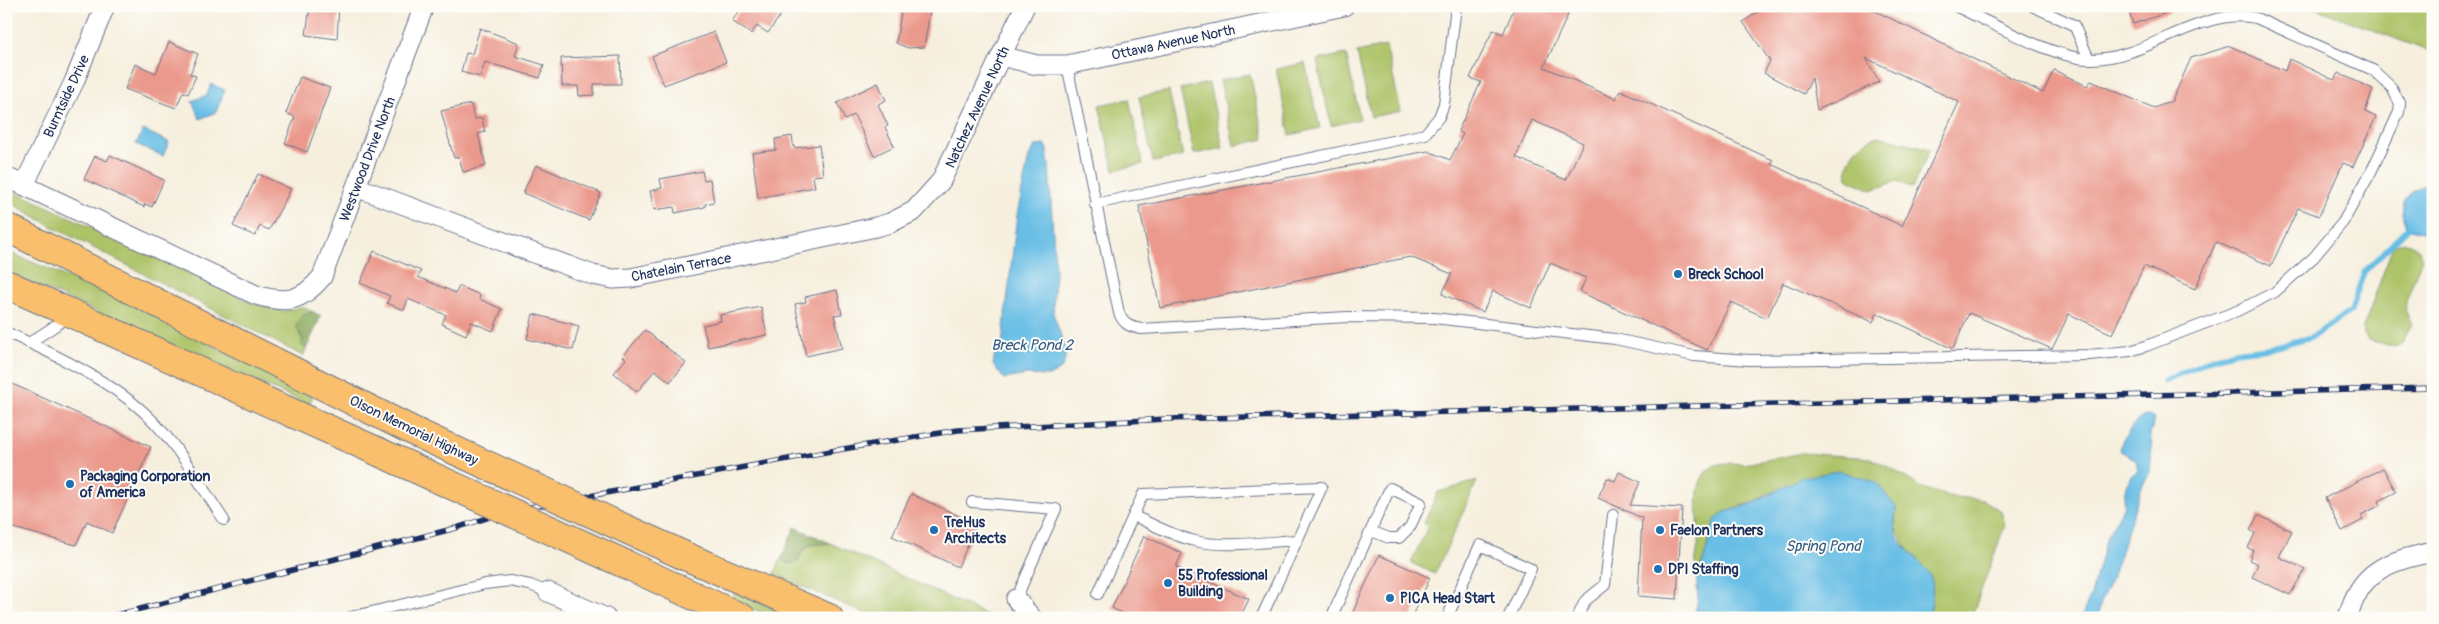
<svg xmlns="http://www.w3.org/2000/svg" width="2439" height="624" font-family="Pangolin,sans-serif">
	<rect width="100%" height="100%" fill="#fdfcf7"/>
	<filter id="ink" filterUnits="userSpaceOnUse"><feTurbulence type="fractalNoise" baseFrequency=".02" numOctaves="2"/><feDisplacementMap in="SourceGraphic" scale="10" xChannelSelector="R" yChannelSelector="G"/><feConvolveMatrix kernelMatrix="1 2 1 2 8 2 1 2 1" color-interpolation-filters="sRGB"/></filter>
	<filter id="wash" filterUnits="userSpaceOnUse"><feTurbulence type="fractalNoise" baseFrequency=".0096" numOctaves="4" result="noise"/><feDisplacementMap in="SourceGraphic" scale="20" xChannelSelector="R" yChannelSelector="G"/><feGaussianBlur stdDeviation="1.12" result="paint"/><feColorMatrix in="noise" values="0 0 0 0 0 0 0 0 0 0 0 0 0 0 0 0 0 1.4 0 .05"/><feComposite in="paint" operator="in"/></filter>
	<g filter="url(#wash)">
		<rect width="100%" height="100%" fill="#f6efde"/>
		<g fill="#adc367" stroke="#647962">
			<path d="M2310 6H2433V53Z"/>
			<path d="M1386 46 1401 111 1371 117 1357 52Z"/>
			<path d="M1346 54 1360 119 1331 126 1317 60Z"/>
			<path d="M1305 63 1320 128 1290 135 1276 69Z"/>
			<path d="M1250 74 1264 139 1234 146 1220 80Z"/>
			<path d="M1209 83 1223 148 1194 154 1180 89Z"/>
			<path d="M1169 91 1183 156 1153 162 1139 97Z"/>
			<path d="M1129 99 1143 164 1114 170 1099 105Z"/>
			<path d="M1879 136 1930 149 1912 188 1897 181 1872 190 1848 179C1844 157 1859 141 1879 136Z"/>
			<path d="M6 187 255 304 283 311 303 307 313 312 303 315 299 334 303 340 304 348 307 347 303 356 55 228 6 200Z"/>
			<path d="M2404 241 2418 248 2422 258 2404 307 2412 325 2401 344 2395 347 2368 340 2362 331 2393 246Z"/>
			<path d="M6 251 122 300 313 396 309 405 6 272Z"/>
			<path d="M1803 453 1870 458 1894 470 1920 487 1947 496 1984 500 2001 511 2005 525 1971 618H1929L1933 598 1919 560 1907 549 1895 528 1896 507 1769 493 1754 503 1739 506 1709 534C1708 549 1705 561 1696 573 1693 566 1700 542 1699 531 1698 512 1691 475 1716 465 1727 461 1738 465 1750 463 1768 460 1785 456 1803 453Z"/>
			<path d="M1477 481 1435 574 1411 563 1428 526 1424 523 1438 492Z"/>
			<path d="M830 543 993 618H875L774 574 781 559 789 563 811 545Z"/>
			<path d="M735 592 795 618H773L732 599Z"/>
		</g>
		<g fill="#8aa95c" stroke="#526c5d">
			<path d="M313 312 321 316 307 347 304 348 301 345 303 340 296 326 303 315Z"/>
			<path d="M795 527 830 543 811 545 803 550 798 562 789 564 781 559Z"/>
		</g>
		<g fill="#68bee5" stroke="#4276a2">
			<path d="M211 84 225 90 216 112 200 119 192 101 207 95Z"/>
			<path d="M143 130 169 142 163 156 136 144Z"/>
			<path d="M1046 145 1049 165 1055 270 1053 313 1065 348V361L1061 369 1049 376 1027 375 1004 379 993 365 995 354 1002 345 1017 215 1029 157 1035 146Z"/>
			<path d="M2433 180V235L2408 228C2394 199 2410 192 2433 180Z"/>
			<path d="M2148 415 2153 417 2154 422 2150 433 2152 447 2150 472 2142 486 2114 573 2102 599 2097 618H2081L2091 595 2107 536 2123 508 2125 490 2131 476 2138 471 2136 460 2119 449C2123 438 2136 417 2148 415Z"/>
			<path d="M1839 471 1876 482 1896 507C1896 513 1894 521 1895 527 1897 550 1927 559 1932 582 1934 594 1931 606 1929 618H1694L1698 598 1696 573 1702 565 1715 520 1725 512 1754 503 1802 477Z"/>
		</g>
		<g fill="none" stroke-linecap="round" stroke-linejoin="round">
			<path stroke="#68bee5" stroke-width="5.5" d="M2164 381 2214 358 2234 352 2268 348 2312 337 2351 311 2364 272 2413 223"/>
		</g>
		<g id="blocks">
			<g fill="#eb998c" fill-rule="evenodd">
				<path d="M310 6H339L337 39 306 35Z"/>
				<path d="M743 6H787L768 33 757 26 751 34 732 21Z"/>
				<path d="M902 6H931L924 47 908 48 896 43Z"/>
				<path d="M1515 6H1572L1544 67 1616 99 1620 90 1773 160 1771 164 1902 226 1959 102 1866 58 1879 82 1817 110 1812 78 1804 94 1764 73 1770 61 1743 22 1766 6H1865L2043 93 2054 70 2087 86 2091 81 2154 108 2172 101 2191 58 2230 46 2285 71 2289 59 2334 80 2338 73 2373 89 2365 112 2376 117 2353 167 2343 163 2319 216 2298 208 2271 266 2216 242 2195 289 2144 266 2112 334 2069 314 2052 349 1969 313 1953 349 1877 313 1873 322 1783 283 1767 318 1731 302 1707 350 1580 292 1586 278 1550 263 1531 308 1493 291 1483 312 1442 294 1452 274 1410 257 1160 308 1139 206 1428 151 1450 160 1463 134 1458 131 1481 82 1470 78 1493 30 1503 34ZM1532 120 1583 143 1566 180 1516 157Z"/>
				<path d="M2127 6H2177L2178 9 2133 24Z"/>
				<path d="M480 28 519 43 515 56 544 65 540 78 485 62 480 77 461 72 466 53 472 54Z"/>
				<path d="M714 32 726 62 664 85 652 56Z"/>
				<path d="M169 42 198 54 190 74 196 76 188 94 183 92 176 108 125 89 135 64 156 73Z"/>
				<path d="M620 56 621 84H594V95L579 96 578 86H562L561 58Z"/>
				<path d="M300 77 330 88 307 152 285 143 295 117 286 113Z"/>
				<path d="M878 83 886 100 878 104 888 126 885 127 894 146 874 156 854 115 845 120 837 103Z"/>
				<path d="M471 104 474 119 482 118 485 132 478 134 486 166 463 172 459 157 454 158 441 111Z"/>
				<path d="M792 136 794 148 819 145 823 175 813 176 815 187 758 198 752 153 776 150 775 139Z"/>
				<path d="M110 155 164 180 152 207 145 204 144 207 84 179 95 156 107 161Z"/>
				<path d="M536 165 601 193 589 220 523 193Z"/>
				<path d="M702 171 704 180 710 179 714 202 705 204V207L675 213 674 207 654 210 650 191 662 188 660 179Z"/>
				<path d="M258 174 291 189 269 230 260 226 255 236 233 226Z"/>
				<path d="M374 251 421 271 418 277 456 293 459 286 480 295 479 299 502 309 493 331 471 322 466 335 442 324 446 315 408 299 404 310 387 303 390 296 360 283Z"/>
				<path d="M837 290 842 314 834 315 842 348 806 356 795 304 806 302 805 297Z"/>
				<path d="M761 307 767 335 708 347 703 325 721 321 720 315Z"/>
				<path d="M533 314 579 326 573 350 527 339Z"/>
				<path d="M645 330 686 363 670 382 655 370 637 392 614 373 626 359 623 356Z"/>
				<path d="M6 381 151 447 112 533 87 521 76 545 6 526Z"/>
				<path d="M2383 468 2396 492 2379 501 2381 505 2361 515 2363 520 2342 531 2325 498Z"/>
				<path d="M1619 472 1640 482 1630 505 1682 508 1677 599 1638 596 1642 518 1598 498 1607 478 1615 481Z"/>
				<path d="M911 494 977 524 958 567 892 536Z"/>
				<path d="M2258 515 2292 531 2279 557 2305 569 2290 595 2252 577 2258 564 2249 560 2253 550 2248 548 2255 533 2250 530Z"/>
				<path d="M1144 536 1182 553 1176 567 1249 599 1240 618H1133L1112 608Z"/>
				<path d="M1379 555 1430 578 1411 618H1350Z"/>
			</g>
		</g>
	</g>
	<g filter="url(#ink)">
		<use href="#blocks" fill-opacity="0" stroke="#68728b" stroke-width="1"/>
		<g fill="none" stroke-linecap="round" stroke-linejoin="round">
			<defs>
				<g id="lane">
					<path d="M2032 6 2074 25 2089 59"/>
					<path d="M1067 65 1119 313C1123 324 1130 327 1141 329L1347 317 1434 318 1615 339 1694 356 1749 360 2089 355 2130 351 2146 346 2237 311 2275 292 2314 257 2343 222 2371 172 2399 112 2400 104 2392 88 2373 70 2256 18C2200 6 2145 61 2089 59 2053 58 1990 22 1955 6"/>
					<path d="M1095 204 1425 134 1439 117 1444 104 1456 6"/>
					<path d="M6 332C52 353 115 383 150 418 179 447 201 486 224 520"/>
					<path d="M29 343 70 316"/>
					<path d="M972 502 1056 509 1016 599"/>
					<path d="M1134 516C1154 525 1173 536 1195 541 1225 548 1266 542 1297 540"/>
					<path d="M1098 594 1143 494 1322 487 1261 618"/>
					<path d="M347 618 485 584 510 581 530 585 548 592"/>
					<path d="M1331 618 1390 488 1421 503 1410 527 1399 538H1389L1371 531"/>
					<path d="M1447 618 1480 545 1531 569 1508 618"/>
					<path d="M1577 618 1585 601 1605 585 1613 515"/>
				</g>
				<g id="street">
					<path d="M1001 56 1037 65H1067L1344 6"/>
					<path d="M6 177 256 295C286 304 301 302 322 277L424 6"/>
					<path d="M24 185 74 82 105 6"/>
					<path d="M356 187 593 275 613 279 631 278 876 227 890 223 914 211 941 181 1025 6"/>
					<path d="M548 592 606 618"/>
					<path d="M1016 599 1032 618"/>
					<path d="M2348 618C2359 570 2389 561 2433 552"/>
				</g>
				<g id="primary">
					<path d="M6 227 417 433"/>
					<path d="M6 284 381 453"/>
					<path d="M685 556 829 618"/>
					<path d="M627 565 742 618"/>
				</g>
			</defs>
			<use href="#lane" stroke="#68728b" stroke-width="12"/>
			<use href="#street" stroke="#68728b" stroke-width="21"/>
			<use href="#primary" stroke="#68728b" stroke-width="30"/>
			<use href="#lane" stroke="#fff" stroke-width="10"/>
			<use href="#street" stroke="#fff" stroke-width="19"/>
			<use href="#primary" stroke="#f9bf6d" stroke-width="28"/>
			<defs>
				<path id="rail" d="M105 618 456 528 509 511 831 451 958 430 1167 419 2433 388"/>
			</defs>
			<use href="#rail" stroke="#1b2f5e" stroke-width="5.5"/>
			<use href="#rail" stroke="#fdfcf7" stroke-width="4" stroke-dasharray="11" stroke-linecap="butt"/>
			<defs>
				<g id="primary-bridge">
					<path d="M417 433 685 556"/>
					<path d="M381 453 627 565"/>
				</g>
			</defs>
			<use href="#primary-bridge" stroke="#68728b" stroke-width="30" stroke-linecap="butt"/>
			<use href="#primary-bridge" stroke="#f9bf6d" stroke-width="28"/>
		</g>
	</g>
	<g fill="#1f6fb2" stroke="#fdfcf7" stroke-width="2">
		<circle cx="1678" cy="274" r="5"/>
		<circle cx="70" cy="484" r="5"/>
		<circle cx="934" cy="530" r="5"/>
		<circle cx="1660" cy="530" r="5"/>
		<circle cx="1658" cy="569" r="5"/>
		<circle cx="1168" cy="583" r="5"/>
		<circle cx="1390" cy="598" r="5"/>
	</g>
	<g text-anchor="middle" stroke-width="4" stroke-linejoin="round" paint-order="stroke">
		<g font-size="14" fill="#1b2f5e" stroke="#fdfcf7">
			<text transform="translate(1173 42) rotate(-12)" y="5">Ottawa Avenue North</text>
			<text transform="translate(66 96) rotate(-65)" y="5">Burntside Drive</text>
			<text transform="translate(977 107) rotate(-65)" y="5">Natchez Avenue North</text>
			<text transform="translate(367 159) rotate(-69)" y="5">Westwood Drive North</text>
			<text transform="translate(681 267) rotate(-11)" y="5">Chatelain Terrace</text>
			<text transform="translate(414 430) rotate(26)" y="5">Olson Memorial Highway</text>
		</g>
		<g font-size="14" font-weight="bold" fill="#1b2f5e" stroke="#fdfcf7" text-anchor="start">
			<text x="1688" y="279">Breck School</text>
			<text x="80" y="481">Packaging Corporation<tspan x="80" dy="16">of America</tspan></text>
			<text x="944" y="527">TreHus<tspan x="944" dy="16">Architects</tspan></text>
			<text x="1670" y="535">Faelon Partners</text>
			<text x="1668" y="574">DPI Staffing</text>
			<text x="1178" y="580">55 Professional<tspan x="1178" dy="16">Building</tspan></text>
			<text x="1400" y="603">PICA Head Start</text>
		</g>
		<g font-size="15" font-style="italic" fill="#325a86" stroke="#fdfcf7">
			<text x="1032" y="350">Breck Pond 2</text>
			<text x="1823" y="551">Spring Pond</text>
		</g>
	</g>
	<rect width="2439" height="624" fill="none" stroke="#fdfcf7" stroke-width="25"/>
</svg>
